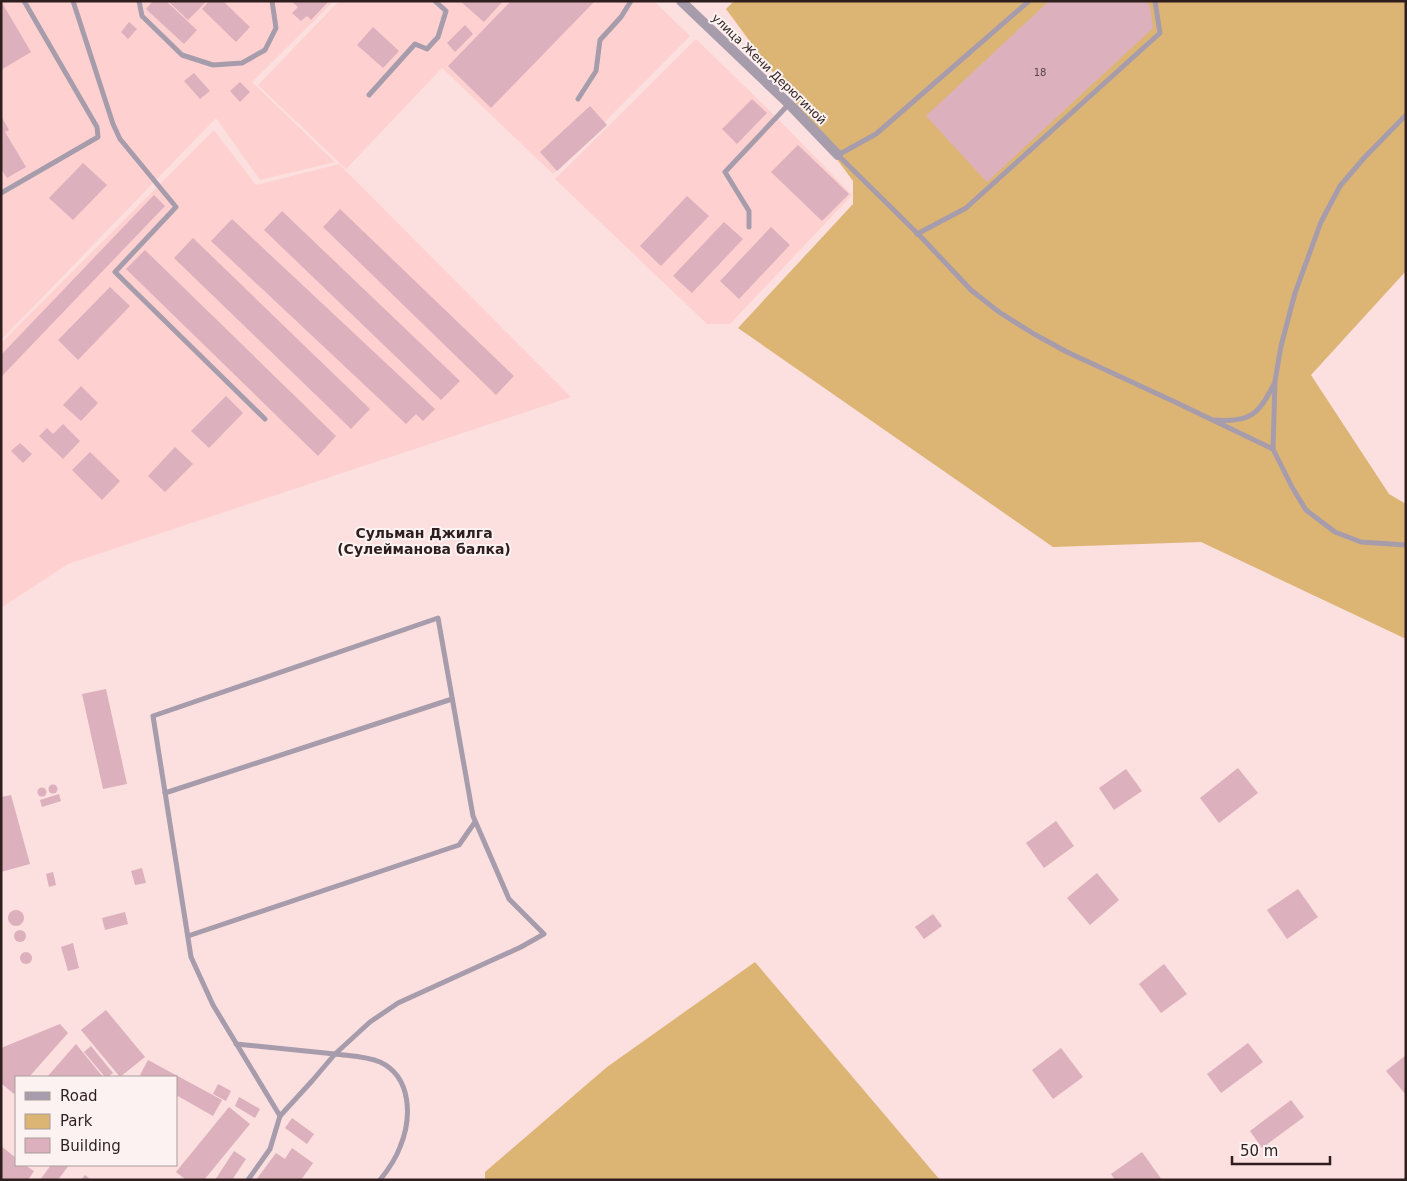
<svg xmlns="http://www.w3.org/2000/svg" width="1407" height="1181" viewBox="0 0 1407 1181" font-family="'DejaVu Sans',sans-serif">
	<style>
		.built { fill: #fed1d0 }
		.green { fill: #dcb575 }
		.building { fill: #dcb0bd }
		.lines { fill: none; stroke-linecap: round; stroke-linejoin: round }
		.lane { stroke: #a79cab; stroke-width: 5 }
		.street { stroke: #a79cab; stroke-width: 10 }
		.labels { text-anchor: middle; stroke-width: 4; stroke-linejoin: round; paint-order: stroke }
		.number-label { font-size: 10px; fill: #5a4246 }
		.street-label { font-size: 12px; fill: #2f1e1e; stroke: #fcf2f2 }
		.neighbourhood-label { font-size: 14px; font-weight: bold; fill: #2f1e1e; stroke: #fcf2f2 }
	</style>
	<rect width="100%" height="100%" fill="#fcdfdf"/>
	<g class="built">
		<polygon points="1,1 334,1 252,82 335,162 260,180 216,118 1,340"/>
		<polygon points="339,1 654,1 690,36 553,174 442,68 346,169 258,85"/>
		<polygon points="696,39 776,117 852,195 730,324 707,324 555,179"/>
		<polygon points="214,130 256,185 339,164 571,397 68,564 1,608 1,343"/>
	</g>
	<g class="green">
		<polygon points="734,1 1406,1 1406,271 1311,375 1389,494 1406,504 1406,639 1201,542 1053,547 738,328 853,204 853,181 726,9"/>
		<polygon points="755,962 940,1180 485,1180 485,1172 607,1067"/>
	</g>
	<g class="building">
		<polygon points="1,1 31,52 1,70"/>
		<polygon points="153,1 166,1 197,30 184,44 146,9"/>
		<polygon points="168,1 207,1 188,20"/>
		<polygon points="209,1 223,1 250,27 236,42 202,9"/>
		<polygon points="291,1 329,1 311,20 307,16 301,21 292,13 298,7"/>
		<polygon points="460,1 503,1 484,22"/>
		<polygon points="511,1 595,1 491,108 448,66"/>
		<polygon points="1049,1 1146,1 1150,6 1153,28 987,182 926,116"/>
		<polygon points="129,22 137,29 128,39 121,32"/>
		<polygon points="465,25 473,34 455,52 447,43"/>
		<polygon points="373,27 399,51 383,68 357,45"/>
		<polygon points="194,73 210,91 200,99 184,81"/>
		<polygon points="240,82 250,92 240,102 230,91"/>
		<polygon points="752,99 767,113 737,144 722,129"/>
		<polygon points="590,106 607,125 557,171 540,152"/>
		<polygon points="1,116 9,130 5,132 26,167 7,178 1,169"/>
		<polygon points="798,145 849,194 822,221 771,172"/>
		<polygon points="83,163 107,185 73,220 49,198"/>
		<polygon points="154,195 165,206 1,377 1,355"/>
		<polygon points="687,196 709,216 661,266 640,246"/>
		<polygon points="340,209 514,376 496,395 323,227"/>
		<polygon points="282,211 460,381 441,400 264,230"/>
		<polygon points="232,219 435,409 423,421 416,414 406,424 211,241"/>
		<polygon points="724,222 743,239 692,293 673,276"/>
		<polygon points="771,227 790,245 739,299 720,281"/>
		<polygon points="193,238 370,409 351,429 174,258"/>
		<polygon points="145,250 336,436 318,456 126,269"/>
		<polygon points="110,287 130,306 78,360 58,340"/>
		<polygon points="81,386 98,403 81,421 63,405"/>
		<polygon points="226,396 243,413 209,448 191,431"/>
		<polygon points="63,424 80,441 63,459 39,436 47,428 53,434"/>
		<polygon points="20,443 32,454 23,463 11,451"/>
		<polygon points="175,447 193,464 165,492 148,476"/>
		<polygon points="90,452 120,481 102,500 72,470"/>
		<polygon points="106,689 127,784 103,789 82,694"/>
		<polygon points="1238,768 1258,793 1219,823 1200,798"/>
		<polygon points="1126,769 1142,791 1114,810 1099,788"/>
		<circle cx="53" cy="789" r="4.5"/>
		<circle cx="42" cy="792" r="4.5"/>
		<polygon points="59,794 61,801 42,807 40,800"/>
		<polygon points="11,795 30,864 1,872 1,797"/>
		<polygon points="1056,821 1074,846 1044,868 1026,843"/>
		<polygon points="142,868 146,883 135,885 131,871"/>
		<polygon points="53,872 56,885 49,887 46,874"/>
		<polygon points="1097,873 1119,900 1090,925 1067,898"/>
		<polygon points="1298,889 1318,917 1287,939 1267,910"/>
		<circle cx="16" cy="918" r="8"/>
		<polygon points="125,912 128,924 105,930 102,918"/>
		<polygon points="933,914 942,926 924,939 915,927"/>
		<circle cx="20" cy="936" r="6"/>
		<polygon points="73,943 79,968 68,971 61,947"/>
		<circle cx="26" cy="958" r="6"/>
		<polygon points="1164,964 1187,994 1161,1013 1139,984"/>
		<polygon points="106,1010 145,1057 120,1077 81,1030"/>
		<polygon points="60,1024 68,1033 29,1077 16,1077 16,1091 14,1094 1,1083 1,1048"/>
		<polygon points="1248,1043 1263,1062 1221,1093 1207,1074"/>
		<polygon points="76,1044 103,1077 47,1077"/>
		<polygon points="91,1046 113,1073 108,1077 105,1077 84,1052"/>
		<polygon points="1061,1048 1083,1077 1053,1099 1032,1070"/>
		<polygon points="1406,1055 1406,1095 1386,1071"/>
		<polygon points="148,1060 222,1100 213,1116 176,1095 176,1077 144,1077 140,1075"/>
		<polygon points="218,1084 231,1091 226,1101 213,1094"/>
		<polygon points="239,1097 260,1109 255,1118 235,1106"/>
		<polygon points="1291,1100 1304,1117 1262,1148 1250,1131"/>
		<polygon points="229,1107 250,1124 204,1180 186,1180 176,1172"/>
		<polygon points="292,1118 314,1134 307,1144 285,1128"/>
		<polygon points="1,1146 16,1158 16,1165 25,1165 34,1171 28,1180 1,1180"/>
		<polygon points="292,1148 313,1163 301,1180 256,1180 276,1153 285,1159"/>
		<polygon points="234,1151 246,1159 232,1180 215,1180"/>
		<polygon points="1142,1152 1162,1180 1115,1180 1111,1174"/>
		<polygon points="51,1165 69,1165 58,1180 40,1180"/>
		<polygon points="85,1175 91,1180 81,1180"/>
	</g>
	<g class="lines">
		<g class="lane">
			<polyline points="73,1 113,124 120,139 176,207 115,272 265,419"/>
			<polyline points="139,1 142,16 182,55 213,65 242,63 265,50 276,28 272,1"/>
			<polyline points="1029,1 876,134 838,155 922,238 971,290 999,312 1034,334 1067,352 1175,402 1273,449 1292,487 1306,510 1335,532 1361,542 1406,545"/>
			<polyline points="369,95 415,44 427,49 438,37 446,11 435,1"/>
			<polyline points="578,99 596,71 600,40 621,17 631,1"/>
			<polyline points="1,193 98,137 97,127 24,1"/>
			<polyline points="749,227 749,211 725,172 789,104"/>
			<polyline points="917,234 966,208 1160,33 1155,1"/>
			<path d="M1215 420C1250 423 1259 414 1274 384"/>
			<polyline points="1273,449 1275,381 1281,346 1295,293 1321,222 1340,186 1364,158 1406,115"/>
			<polyline points="165,793 452,699"/>
			<polyline points="188,936 459,845 475,822"/>
			<polyline points="236,1044 335,1054"/>
			<path d="M280 1116 213 1005 191 957 153 716 438 618 473 816 509 899 544 934 521 947 398 1003 370 1022 335 1054C350 1056 366 1056 380 1062 412 1077 412 1118 400 1147 396 1158 388 1170 380 1180"/>
			<polyline points="248,1180 270,1149 280,1116 312,1081 335,1054"/>
		</g>
		<polyline class="street" points="681,1 789,104 838,155"/>
	</g>
	<g class="labels">
		<g class="number-label">
			<text x="1040" y="76">18</text>
		</g>
		<g class="street-label">
			<text transform="translate(769 69) rotate(44)" y="4">улица Жени Дерюгиной</text>
		</g>
		<g class="neighbourhood-label">
			<text x="424" y="538">Сульман Джилга<tspan x="424" dy="16">(Сулейманова балка)</tspan></text>
		</g>
	</g>
	<rect width="1407" height="1181" fill="none" stroke="#2f1e1e" stroke-width="5"/>
	<rect x="15" y="1076" width="162" height="90" fill="#fcf2f2" stroke="#aa9d9d"/>
	<rect x="25" y="1092" width="25" height="8" fill="#a79cab" stroke="#aa9d9d"/>
	<text x="60" y="1101" font-size="15" fill="#2f1e1e">Road</text>
	<rect x="25" y="1114" width="25" height="15" fill="#dcb575" stroke="#aa9d9d"/>
	<text x="60" y="1126" font-size="15" fill="#2f1e1e">Park</text>
	<rect x="25" y="1138" width="25" height="15" fill="#dcb0bd" stroke="#aa9d9d"/>
	<text x="60" y="1151" font-size="15" fill="#2f1e1e">Building</text>
	<path d="M1232 1156v8h98v-8" fill="none" stroke="#2f1e1e" stroke-width="2.5"/>
	<text x="1240" y="1156" font-size="15" fill="#2f1e1e" stroke="#fcf2f2" stroke-width="4" paint-order="stroke">50 m</text>
</svg>
